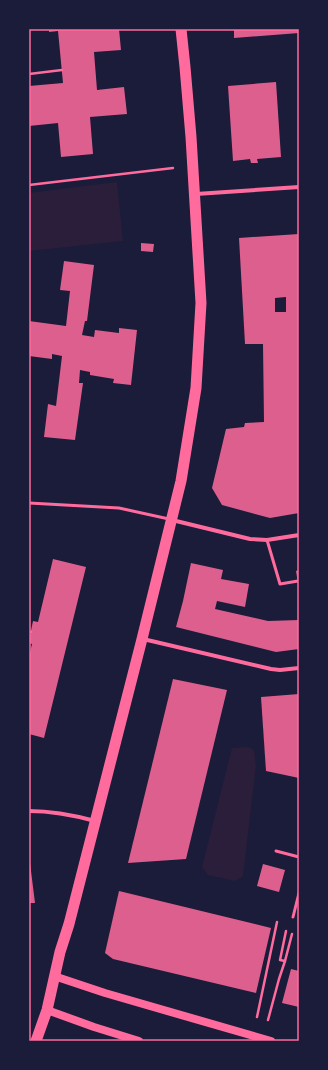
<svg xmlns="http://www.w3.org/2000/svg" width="328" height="1070" viewBox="0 0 328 1070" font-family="'Sofia Sans Condensed',sans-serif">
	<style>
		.green { fill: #2a1e3b }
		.building { fill: #dd5f8e; fill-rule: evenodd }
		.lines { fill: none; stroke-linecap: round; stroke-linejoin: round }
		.path { stroke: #ff6b9d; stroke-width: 2.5 }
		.service { stroke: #ff6b9d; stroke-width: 3 }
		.minor { stroke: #ff6b9d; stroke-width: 4 }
		.secondary { stroke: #ff6b9d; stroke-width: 8 }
		.trunk { stroke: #ff6b9d; stroke-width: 11 }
		.neatline { fill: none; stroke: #ff6b9d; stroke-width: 1.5 }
	</style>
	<rect width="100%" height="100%" fill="#1b1b3a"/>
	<g class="green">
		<polygon points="117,182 123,241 29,251 29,193"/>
		<polygon points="248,747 254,750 256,766 243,876 235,881 208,875 202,867 232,748"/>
	</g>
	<g class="building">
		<polygon points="49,29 119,29 121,50 94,52 97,90 124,87 127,114 90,117 93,154 61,157 58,123 29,126 29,86 63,83 58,31 49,32"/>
		<polygon points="234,29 299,29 299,33 234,38"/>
		<polygon points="276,82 281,157 257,159 258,163 251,163 250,159 233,161 228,86"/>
		<path d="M299 234V513L270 518 222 505 212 488 226 429 244 427 245 423 264 422 263 344H245L239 238ZM286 297V312H275V298Z"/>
		<polygon points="141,243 154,244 153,252 141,251"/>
		<polygon points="64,261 94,265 87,321 85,321 82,335 94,337 95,330 119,333 119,328 137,330 131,385 113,383 114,379 90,375 90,372 80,370 79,383 83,383 75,440 44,437 48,404 56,406 62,356 52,354 52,359 29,356 29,321 66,326 70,291 60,290"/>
		<polygon points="53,559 86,567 44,738 29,734 29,656 32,644 29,643 29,640 33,621 38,622"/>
		<polygon points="191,563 223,570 221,579 249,584 245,607 217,601 215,609 268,621 299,620 299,649 276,652 176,627 183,601"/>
		<polygon points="299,570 299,583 298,583 296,571"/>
		<polygon points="173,679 227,690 186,859 128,863"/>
		<polygon points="299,694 299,778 266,771 261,697"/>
		<polygon points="29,863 30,863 35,903 29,903"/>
		<polygon points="263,864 285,870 279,892 257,886"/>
		<polygon points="119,891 271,928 256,993 113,959 105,953"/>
		<polygon points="291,969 299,971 299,1007 282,1003"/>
	</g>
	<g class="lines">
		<g class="path">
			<polyline points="29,74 62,70"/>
			<polyline points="29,185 173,168"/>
			<polyline points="29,631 31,632"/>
			<polyline points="285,961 280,960 286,931"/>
			<polyline points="257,1017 277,922"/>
			<polyline points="268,1020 279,979 285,961 292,934"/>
		</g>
		<g class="service">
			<polyline points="29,503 119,508 169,519"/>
			<polyline points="267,540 280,584 298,581"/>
			<polyline points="276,851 299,857"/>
			<polyline points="293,917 299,893"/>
		</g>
		<g class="minor">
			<polyline points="196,194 299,187"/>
			<polyline points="172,520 250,539 267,540 299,535"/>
			<polyline points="143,639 271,669 280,670 299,668"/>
			<path d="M29 811C52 811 73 815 95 821"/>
		</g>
		<g class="secondary">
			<polyline points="54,976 105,993 271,1041"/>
			<polyline points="47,1010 94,1027 139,1041"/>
		</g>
		<polyline class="trunk" points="36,1041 47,1010 60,952 69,924 142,639 181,481 196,388 201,303 191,137 185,67 181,29"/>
	</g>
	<rect width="328" height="1070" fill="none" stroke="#1b1b3a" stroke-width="60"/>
	<rect x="30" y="30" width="268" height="1010" class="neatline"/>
</svg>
